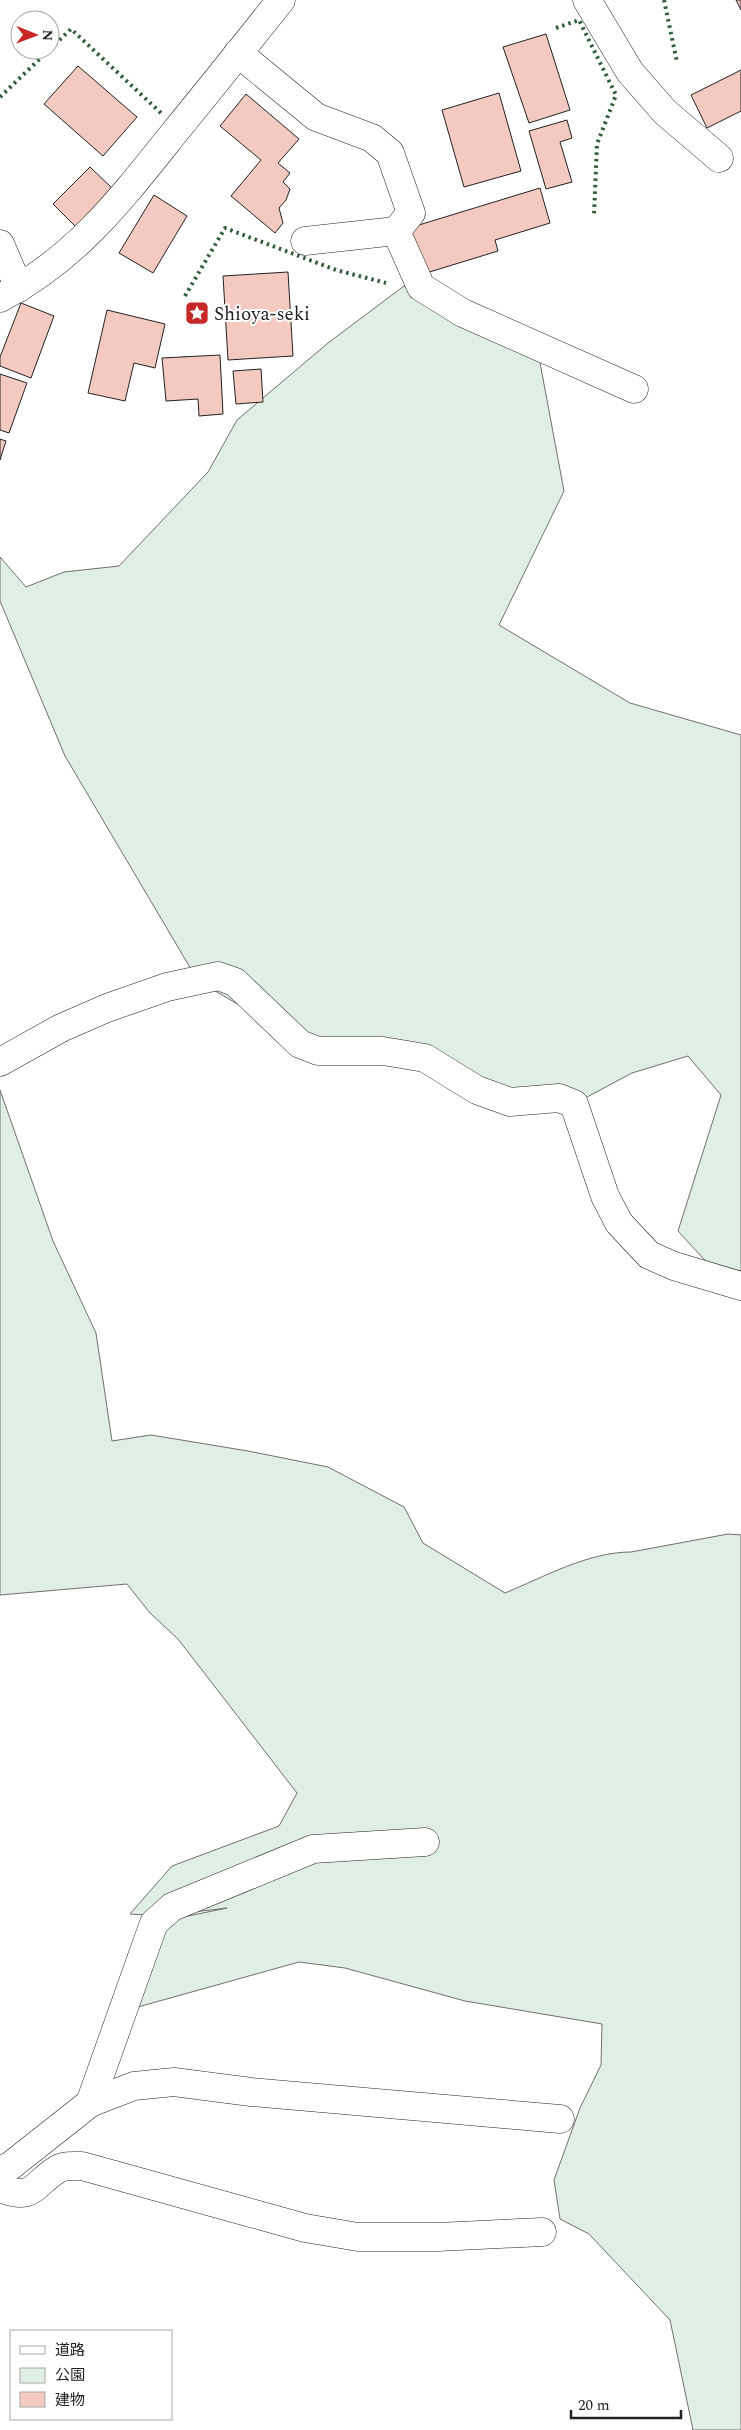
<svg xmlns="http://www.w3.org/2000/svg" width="741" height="2430" viewBox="0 0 741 2430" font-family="Spectral,'Noto Sans JP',serif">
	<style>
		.green { fill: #e0efe3; stroke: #6f6f6f }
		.building { fill: #f3c9c0; stroke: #222 }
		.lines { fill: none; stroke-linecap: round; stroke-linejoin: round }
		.minor-casing { stroke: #222; stroke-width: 29 }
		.minor { stroke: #fff; stroke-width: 28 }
		.hedge { stroke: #2f5e38; stroke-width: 4; stroke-dasharray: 2.5 4; stroke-linecap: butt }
		.labels { text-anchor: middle; stroke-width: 4; stroke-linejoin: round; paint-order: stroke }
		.poi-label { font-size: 19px; fill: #222; stroke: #fff; text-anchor: start }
	</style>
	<rect width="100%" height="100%" fill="#fff"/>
	<g class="green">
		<polygon points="404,286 432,303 538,352 564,491 499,625 630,703 741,735 741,1282 713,1269 678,1231 721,1095 688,1056 632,1073 574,1104 425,1068 318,1051 198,981 65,756 0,601 0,557 26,587 64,572 119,566 208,472 237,420 328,343"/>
		<path d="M0 1090 53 1241 96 1333 112 1441 151 1435 248 1451 328 1467 404 1507 423 1543 505 1593C544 1577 588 1552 631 1552L728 1534 741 1535V2430H693L670 2320 589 2234 560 2219 554 2180 580 2108 601 2065 602 2024 465 2001 345 1968 299 1962 138 2007 154 1923 227 1908 161 1916 130 1914 172 1866 279 1826 297 1793 178 1639 150 1613 127 1584 0 1595Z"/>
	</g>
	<g class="building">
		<polygon points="736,0 741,0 741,10"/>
		<polygon points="546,34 570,110 529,123 503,47"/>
		<polygon points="78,66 137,117 103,156 44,104"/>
		<polygon points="741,70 741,111 707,128 691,95"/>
		<polygon points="499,93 521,171 464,187 442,110"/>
		<polygon points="246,94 299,139 278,163 290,173 283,182 290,189 286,200 279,208 283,223 275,233 231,196 261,160 220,126"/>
		<polygon points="567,120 572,138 560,142 572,182 546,189 529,131"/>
		<polygon points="90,167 115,191 78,229 53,204"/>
		<polygon points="540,188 550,223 495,240 498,251 423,274 409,228"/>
		<polygon points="154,195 187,216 153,273 119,253"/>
		<polygon points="288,272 293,356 228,360 223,276"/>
		<polygon points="21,303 54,316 31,378 0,366 0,357"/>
		<polygon points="107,310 165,324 155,368 134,363 125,401 88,393"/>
		<polygon points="220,355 223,414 199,416 198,399 166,401 162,358"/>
		<polygon points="261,369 263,402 236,404 233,371"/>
		<polygon points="0,374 27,383 9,433 0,430"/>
		<polygon points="0,439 6,441 0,460"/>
	</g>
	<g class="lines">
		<g class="minor-casing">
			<g id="minor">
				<polyline points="587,0 630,72 665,112 719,158"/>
				<polyline points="238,53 316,117 372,138 390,153 411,213 396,231"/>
				<polyline points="305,241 396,231 421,287 463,313 634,389"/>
				<polyline points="0,244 19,288"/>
				<path d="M0 298C76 259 122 198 174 133 210 89 246 44 281 0"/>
				<polyline points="0,1062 61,1028 107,1008 167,987 218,976 235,982 300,1044 318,1051 383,1051 425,1058 477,1090 510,1102 559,1098 574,1104 605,1196 619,1223 649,1255 674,1266 741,1286"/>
				<polyline points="90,2103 154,1923 172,1907 313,1849 425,1842"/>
				<polyline points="0,2169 9,2167 90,2103 134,2086 174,2082 251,2092 560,2119"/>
				<path d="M0 2188C34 2202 33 2184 58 2169 64 2165 75 2166 82 2166L305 2228 358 2237H438L542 2232"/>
			</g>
		</g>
		<use href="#minor" class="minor"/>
		<g class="hedge">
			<polyline points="664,0 677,62"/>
			<polyline points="556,28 579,20 616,95 597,144 594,215"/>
			<polyline points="50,49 71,29 161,113"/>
			<polyline points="0,97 49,50"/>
			<polyline points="185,296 225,228 336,270 386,283"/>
		</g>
	</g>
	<defs>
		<g id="sight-square" transform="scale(1.25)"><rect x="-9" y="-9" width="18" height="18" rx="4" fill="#c62828" stroke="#fff"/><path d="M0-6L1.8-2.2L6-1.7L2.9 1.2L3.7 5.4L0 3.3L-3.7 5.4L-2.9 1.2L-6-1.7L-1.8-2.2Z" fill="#fff"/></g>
	</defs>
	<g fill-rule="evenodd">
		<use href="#sight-square" x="197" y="313"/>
	</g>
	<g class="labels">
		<g class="poi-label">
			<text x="214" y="320">Shioya-seki</text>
		</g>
	</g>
	<rect x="10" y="2330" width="162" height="90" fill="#ffffff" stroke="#a7a7a7"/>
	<rect x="20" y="2346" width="25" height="8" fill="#ffffff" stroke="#a7a7a7"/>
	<text x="55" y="2355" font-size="15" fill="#222222">道路</text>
	<rect x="20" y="2368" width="25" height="15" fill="#e0efe3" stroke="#a7a7a7"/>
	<text x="55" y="2380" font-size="15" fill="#222222">公園</text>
	<rect x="20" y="2392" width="25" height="15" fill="#f3c9c0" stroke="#a7a7a7"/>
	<text x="55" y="2405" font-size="15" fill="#222222">建物</text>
	<g transform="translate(35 35) rotate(91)"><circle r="24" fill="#ffffff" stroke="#a7a7a7"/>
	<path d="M0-4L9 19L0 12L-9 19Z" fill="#c62828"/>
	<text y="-8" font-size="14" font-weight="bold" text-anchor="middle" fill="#222222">N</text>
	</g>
	<path d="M571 2410v8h110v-8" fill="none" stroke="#222222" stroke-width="2.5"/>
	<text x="578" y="2410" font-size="15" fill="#222222" stroke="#ffffff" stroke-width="4" paint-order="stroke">20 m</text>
</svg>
